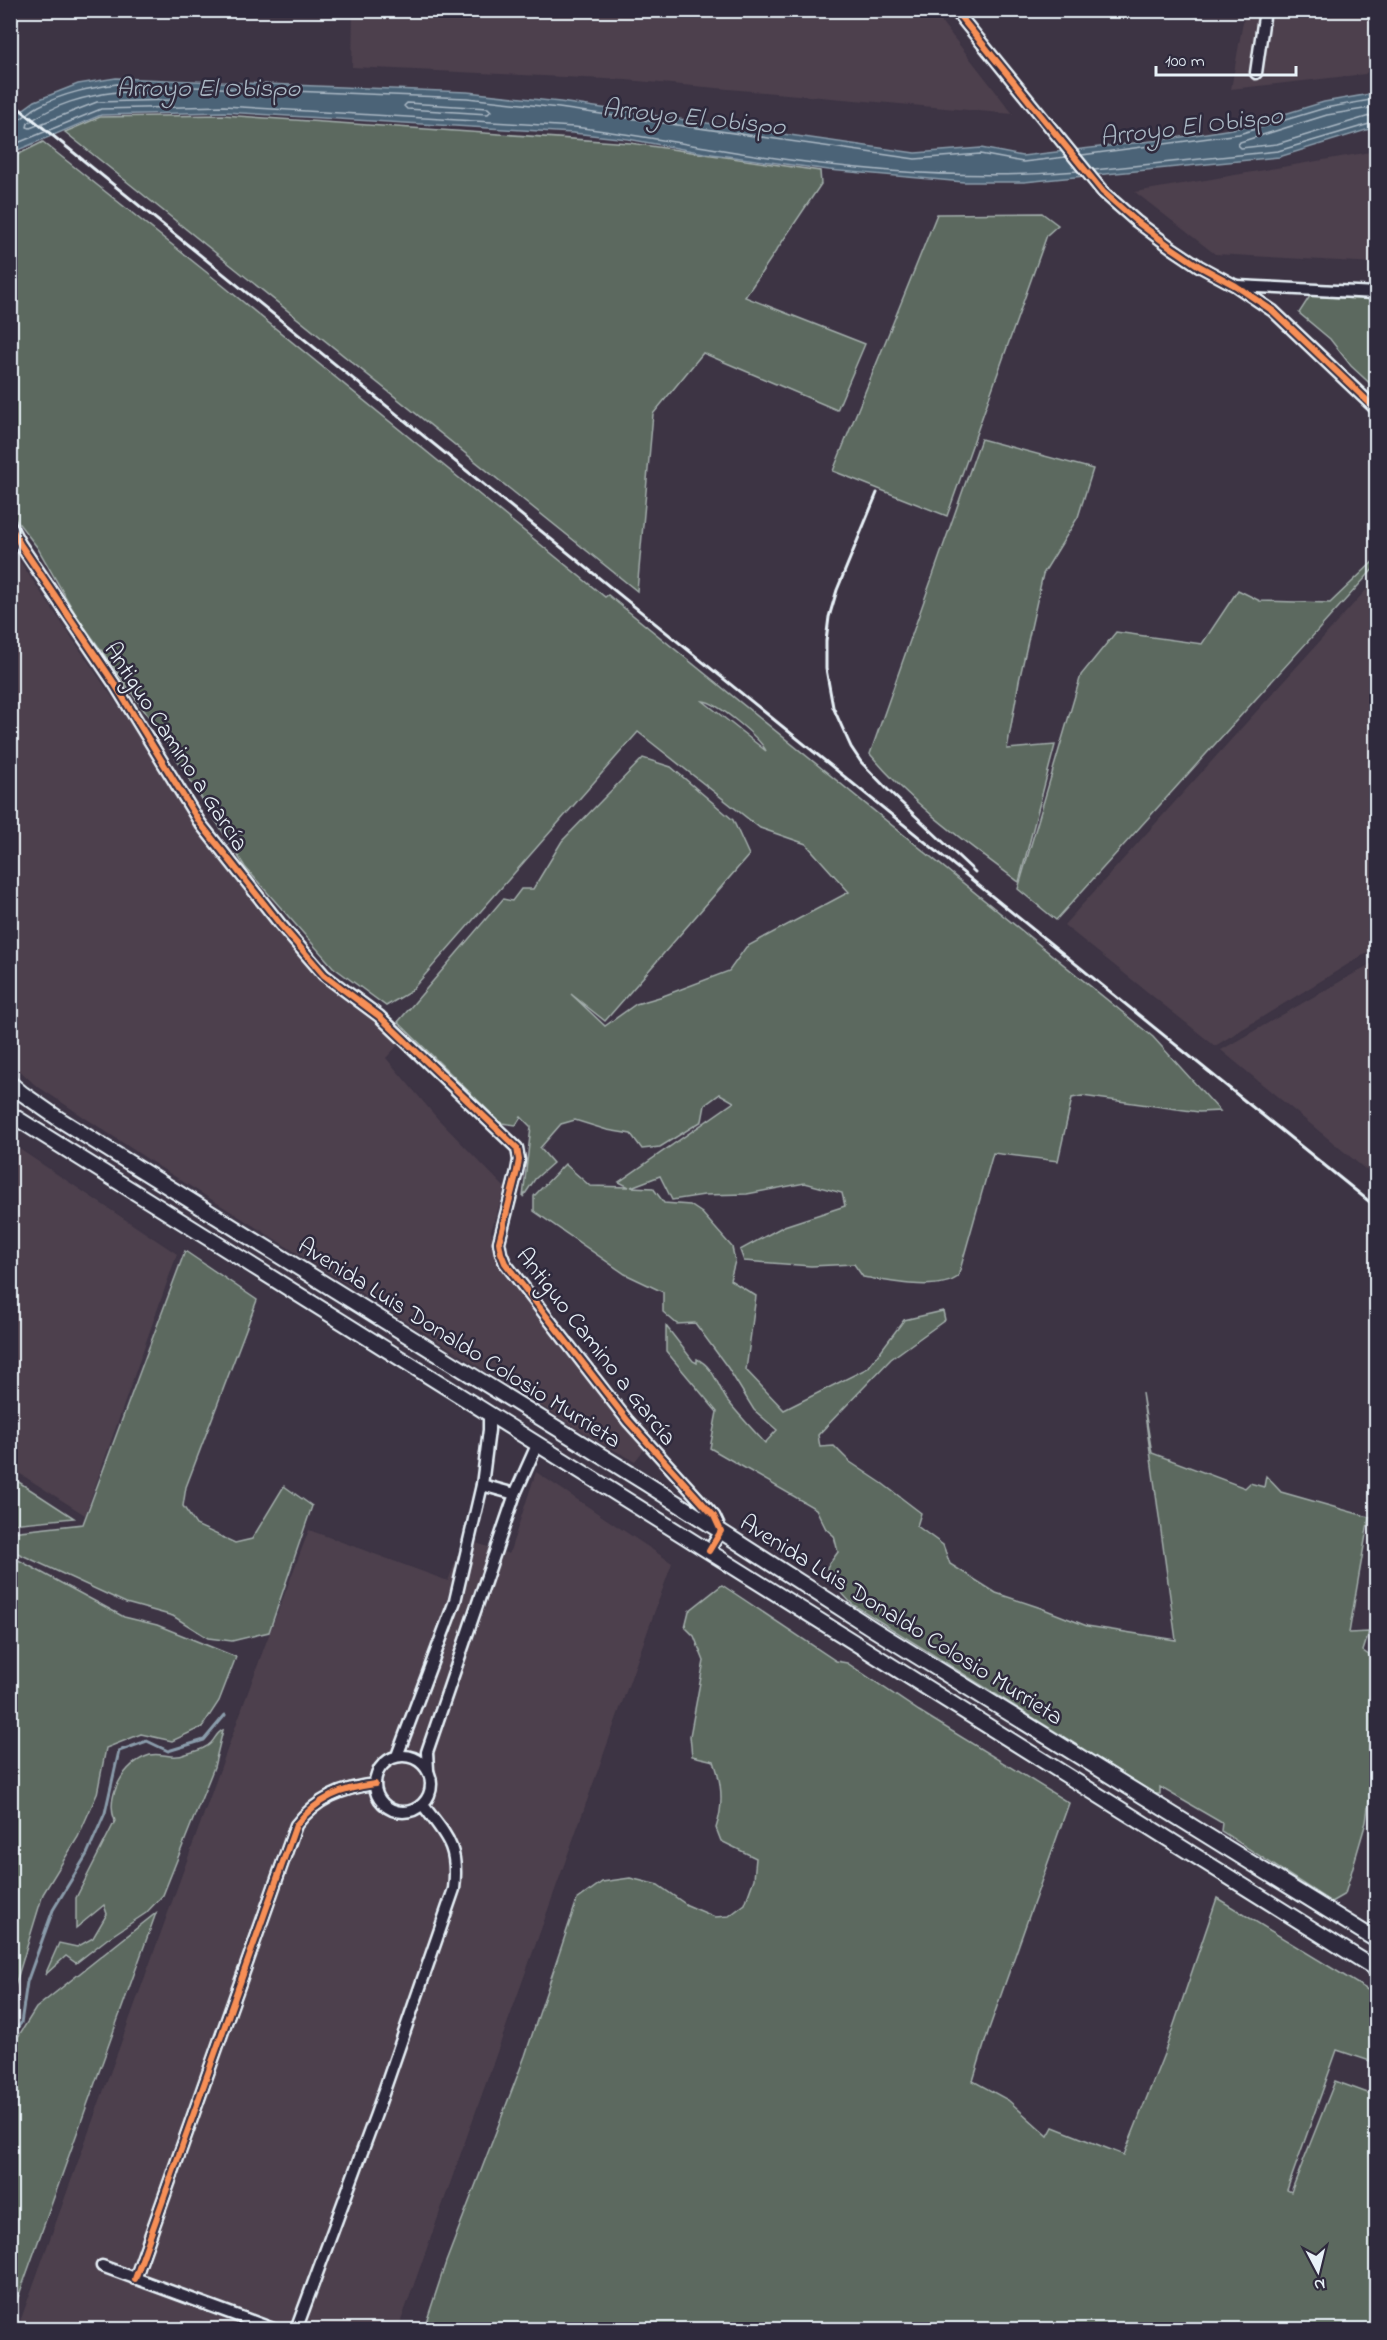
<svg xmlns="http://www.w3.org/2000/svg" width="1387" height="2340" viewBox="0 0 1387 2340" font-family="'Indie Flower',sans-serif">
	<style>
		.built { fill: #4d404d }
		.green { fill: #5c695e; stroke: #a2adab; stroke-width: 1.5; fill-rule: evenodd }
		.water { fill: #4c6377; stroke: #8a9cab; stroke-width: 1.5 }
		.lines { fill: none; stroke-linecap: round; stroke-linejoin: round }
		.shore { stroke: #aab8c4; stroke-width: 1.5 }
		.stream { stroke: #8a9cab; stroke-width: 3 }
		.minor-casing { stroke: #e8f1f8; stroke-width: 15 }
		.major-casing { stroke: #e8f1f8; stroke-width: 18 }
		.minor { stroke: #2f2a3d; stroke-width: 10 }
		.major { stroke: #2f2a3d; stroke-width: 14 }
		.rail { stroke: #e8f1f8; stroke-width: 3 }
		.cycleway-casing { stroke: #2f2a3d; stroke-width: 10 }
		.cycleway { stroke: #f78f57; stroke-width: 6 }
		.labels { text-anchor: middle; stroke-width: 5; stroke-linejoin: round; paint-order: stroke }
		.street-label { font-size: 24px; fill: #e8f1f8; stroke: #2f2a3d }
		.water-label { font-size: 26px; font-style: italic; fill: #aab8c4; stroke: #2f2a3d }
	</style>
	<rect width="100%" height="100%" fill="#3d3444"/>
	<filter id="ink" filterUnits="userSpaceOnUse"><feTurbulence type="fractalNoise" baseFrequency=".0167" numOctaves="2"/><feDisplacementMap in="SourceGraphic" scale="12" xChannelSelector="R" yChannelSelector="G"/><feConvolveMatrix kernelMatrix="1 2 1 2 8 2 1 2 1" color-interpolation-filters="sRGB"/></filter>
	<g filter="url(#ink)">
		<g class="built">
			<polygon points="353,11 933,11 1013,114 626,80 352,67"/>
			<polygon points="1245,11 1376,11 1376,64 1365,74 1231,89"/>
			<polygon points="1376,151 1376,263 1215,254 1135,192"/>
			<polygon points="10,547 234,876 319,979 350,997 399,1044 386,1058 437,1118 505,1188 491,1231 498,1264 646,1447 635,1461 602,1444 158,1166 34,1084 11,1062"/>
			<polygon points="1376,579 1376,947 1215,1046 1064,925"/>
			<polygon points="1376,961 1376,1178 1221,1050"/>
			<polygon points="10,1143 177,1254 85,1515 11,1468"/>
			<polygon points="536,1472 672,1563 398,2329 17,2330 264,1648 309,1530 448,1581 464,1539 509,1554"/>
		</g>
		<g class="green">
			<polygon points="223,115 630,143 820,171 821,184 745,297 865,344 837,410 703,353 653,414 637,591 65,132 100,117"/>
			<path d="M43 142 210 275 605 597 608 595 1153 1037 1220 1111 1199 1112 1082 1096 1072 1098 1058 1161 993 1153 958 1277C937 1292 888 1281 863 1277L854 1264 811 1266 744 1261 740 1250 784 1226 845 1206 842 1193 805 1183 747 1194 704 1195 672 1200 660 1176 631 1187 653 1188 664 1203 690 1205 702 1213 732 1247 735 1261 730 1280 756 1296 746 1370 784 1410 868 1368 904 1320 943 1311 945 1320 891 1359 818 1435 820 1447 834 1446 850 1462 883 1484 921 1513 917 1526 943 1545 950 1564 996 1593 1041 1608 1087 1626 1176 1640 1142 1393 1152 1453 1245 1488 1250 1483 1264 1487 1266 1476 1281 1492 1369 1517 1349 1633 1369 1632 1363 1651 1376 1660V1788L1373 1801 1369 1800 1366 1822 1345 1894 1331 1902 1221 1831 1222 1823 1160 1787V1794H1155L852 1604 827 1577V1567L838 1552 834 1536 826 1529 816 1509 710 1448 717 1412 666 1351V1326L693 1361 697 1363V1359C714 1367 717 1385 727 1400 739 1415 752 1429 765 1443L777 1430 754 1410 728 1368 695 1323 677 1324 663 1312V1292L625 1274 534 1211V1196L565 1164 590 1186 629 1187 619 1182 734 1102 720 1094 705 1105 702 1121 660 1147 642 1149 631 1134 607 1130 575 1120 561 1124 540 1148 553 1163 535 1179 523 1197 531 1127 521 1117 516 1125 501 1123 398 1022 503 899 512 901 521 889H533L562 841 643 758 671 767 733 820 749 855 605 1021 571 994 605 1026 636 1004 663 996 729 971 746 947 849 892 806 844 760 828 638 732 410 992 386 1006 333 967 245 867 161 734 76 615 37 547 16 520 11 503V158ZM703 701C717 702 760 738 766 751Z"/>
			<polygon points="1042,213 1058,225 1047,235 947,516 833,471 937,214"/>
			<polygon points="1310,296 1376,300 1376,389 1351,366 1330,339 1299,313"/>
			<path d="M981 439 1093 469 1078 517 1043 574 1019 681 1007 749 1055 745 1019 882C965 842 913 805 870 754Z"/>
			<polygon points="1376,559 1376,566 1056,920 1018,889 1081,675 1116,632 1202,644 1238,590 1260,601 1330,603"/>
			<polygon points="185,1251 257,1300 186,1487 183,1506 196,1525 235,1543 252,1539 284,1486 312,1506 269,1632 232,1641 208,1638 173,1616 126,1603 11,1550 11,1532 83,1524"/>
			<polygon points="11,1477 74,1518 11,1524"/>
			<polygon points="11,1556 124,1617 157,1625 236,1657 219,1701 202,1727 172,1741 141,1734 106,1748 97,1794 78,1837 43,1894 11,1999"/>
			<path d="M722 1585 836 1661 847 1663 919 1711 1069 1803 989 2029 973 2081 1008 2100 1048 2136 1053 2127 1124 2155 1164 2054 1217 1898 1376 1995V2063L1337 2050 1287 2190 1291 2192 1335 2081 1376 2096V2329H424L446 2262 525 2056 577 1900 602 1882 630 1878 658 1885 687 1905 715 1917 729 1916 745 1904 754 1879 756 1858 721 1841 716 1828C724 1805 722 1783 714 1761L692 1756 690 1736 704 1661 694 1636 685 1627 689 1611Z"/>
			<path d="M223 1730 214 1767 163 1895 146 1913 107 1939 76 1963 66 1956 45 1975 59 1943 77 1947 93 1938 107 1914 104 1905 76 1928V1898L115 1821C105 1796 124 1763 150 1755 162 1752 172 1760 186 1754 193 1752 206 1749 211 1743 216 1738 216 1733 223 1730Z"/>
			<polygon points="156,1913 11,2317 11,2048 36,2008"/>
		</g>
		<polygon class="water" points="116,78 467,92 560,102 915,153 981,148 1022,156 1169,139 1238,128 1324,102 1376,93 1376,127 1279,157 1024,182 964,182 829,170 704,153 628,139 573,133 224,112 101,115 11,153 10,119 35,101 78,84"/>
		<g class="lines">
			<g class="shore">
				<path d="M117 92 172 94 174 97 172 100 97 102 30 128 27 127 28 123C55 104 84 96 117 92Z"/>
				<polygon points="407,103 488,108 491,111 488,114 407,109 404,106"/>
				<polyline points="1376,107 1327,115 1240,142 1238,145 1241,148 1277,144 1376,114"/>
				<path d="M10 123C21 122 29 111 39 106 64 93 89 88 117 84L467 98 559 108 915 159 980 154 1023 162 1066 157"/>
				<path d="M10 146 101 109 224 106 574 127C618 132 661 140 705 147 827 168 954 182 1078 171"/>
				<polyline points="1082,155 1239,134 1325,108 1376,99"/>
				<polyline points="1094,170 1278,151 1376,122"/>
			</g>
			<polyline class="stream" points="10,2037 21,2023 27,1982 53,1910 87,1854 105,1813 119,1751 147,1741 168,1751 204,1740 225,1715"/>
			<g class="minor-casing">
				<g id="minor">
					<polyline points="955,10 1103,192 1136,221 1172,248 1199,266 1236,286 1273,311 1376,409"/>
					<polyline points="1256,73 1265,10"/>
					<polyline points="1237,286 1376,293"/>
					<polyline points="10,525 20,544 114,683 200,823 280,924 324,975 379,1016 517,1148 519,1160 517,1171 499,1242 501,1253 505,1263 628,1421 714,1516 721,1531 709,1551"/>
					<polyline points="482,1485 515,1494"/>
					<circle cx="403" cy="1784" r="28"/>
					<polyline points="397,1756 455,1601 482,1485 489,1430 489,1415"/>
					<polyline points="428,1770 427,1752 515,1494 537,1445"/>
					<polyline points="102,2266 276,2330"/>
					<path d="M135 2279 296 1825C317 1798 342 1788 375 1784"/>
					<path d="M296 2330 376 2114 454 1889C459 1846 447 1837 423 1805"/>
				</g>
			</g>
			<g class="major-casing">
				<g id="major">
					<polyline points="10,1083 23,1094 59,1119 647,1484 873,1629 1376,1940"/>
					<polyline points="10,1114 1376,1969"/>
				</g>
			</g>
			<use href="#minor" class="minor"/>
			<use href="#major" class="major"/>
			<g class="rail">
				<polyline points="10,101 1376,1207"/>
				<polyline points="877,493 837,590 829,617 826,641 826,669 833,707 851,747 861,762 888,790 975,872"/>
			</g>
			<g class="cycleway-casing">
				<g id="cycleway">
					<polyline points="955,10 1103,192 1136,221 1172,248 1199,266 1236,286 1273,311 1376,409"/>
					<polyline points="10,525 20,544 114,683 200,823 280,924 324,975 379,1016 517,1148 519,1160 517,1171 499,1242 501,1253 505,1263 628,1421 714,1516 721,1531 709,1551"/>
					<path d="M135 2279 296 1825C317 1798 342 1788 375 1784"/>
				</g>
			</g>
			<use href="#cycleway" class="cycleway"/>
		</g>
	</g>
	<g class="labels">
		<g class="street-label">
			<text transform="translate(177 746) rotate(57)" y="8">Antiguo Camino a García</text>
			<text transform="translate(460 1342) rotate(32)" y="8">Avenida Luis Donaldo Colosio Murrieta</text>
			<text transform="translate(597 1346) rotate(52)" y="8">Antiguo Camino a García</text>
			<text transform="translate(902 1619) rotate(32)" y="8">Avenida Luis Donaldo Colosio Murrieta</text>
		</g>
		<g class="water-label">
			<text x="208" y="96">Arroyo El Obispo</text>
			<text transform="translate(694 116) rotate(6)" y="9">Arroyo El Obispo</text>
			<text transform="translate(1191 125) rotate(-7)" y="9">Arroyo El Obispo</text>
		</g>
	</g>
	<rect width="1387" height="2340" fill="none" stroke="#2f2a3d" stroke-width="36"/>
	<rect x="18" y="18" width="1351" height="2304" fill="none" stroke="#e8f1f8" stroke-width="2" filter="url(#ink)"/>
	<g transform="translate(1318 2271) rotate(173)" stroke="#2f2a3d" stroke-width="4.5" paint-order="stroke">
	<path d="M0-4.5L10 22L0 15L-10 22Z" fill="#e8f1f8"/>
	<text y="-9" font-size="16" font-weight="bold" text-anchor="middle" fill="#e8f1f8">N</text>
	</g>
	<path d="M1156 66v9h140v-9" fill="none" stroke="#e8f1f8" stroke-width="3"/>
	<text x="1165" y="66" font-size="18" fill="#e8f1f8" stroke="#2f2a3d" stroke-width="4.5" paint-order="stroke">100 m</text>
</svg>
